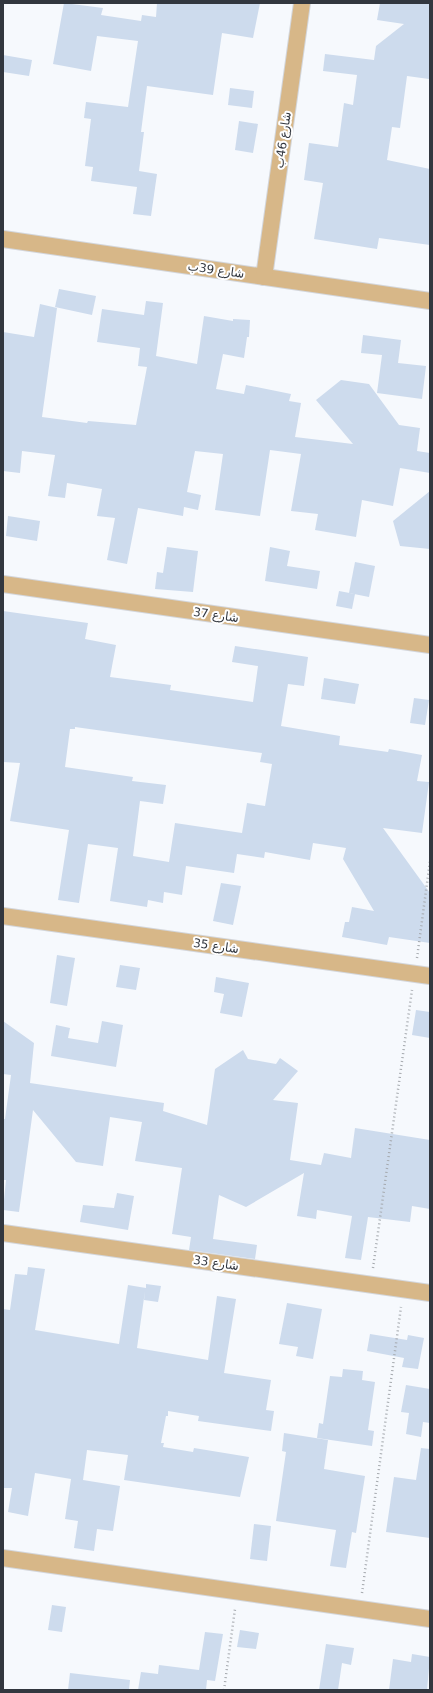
<svg xmlns="http://www.w3.org/2000/svg" width="433" height="1693" viewBox="0 0 433 1693" font-family="'DejaVu Sans','Noto Sans Arabic',sans-serif">
	<style>
		.building { fill: #cddbed; fill-rule: evenodd }
		.lines { fill: none; stroke-linecap: round; stroke-linejoin: round }
		.street-casing { stroke: #d3d6db; stroke-width: 18 }
		.path { stroke: #a5a9ae; stroke-width: 2.5; stroke-dasharray: 1 3; stroke-linecap: butt }
		.street { stroke: #d7b788; stroke-width: 16 }
		.labels { text-anchor: middle; stroke-width: 4; stroke-linejoin: round; paint-order: stroke }
		.street-label { font-size: 12px; fill: #32373f; stroke: #fff }
	</style>
	<rect width="100%" height="100%" fill="#f6f9fd"/>
	<g class="building">
		<polygon points="64,3 103,8 101,15 141,21 142,15 156,17 157,3 260,3 253,38 222,33 213,95 147,86 141,132 144,132 139,171 157,174 151,216 133,214 137,187 91,181 93,167 85,166 91,119 84,118 86,102 128,107 138,41 97,36 91,71 53,64"/>
		<polygon points="380,3 430,4 429,79 407,76 400,128 392,127 387,160 430,169 430,245 379,238 377,249 314,239 323,183 304,180 309,143 338,147 344,103 353,105 357,75 323,71 325,54 374,60 376,46 404,24 377,20"/>
		<polygon points="3,55 32,60 29,76 3,72"/>
		<polygon points="230,88 254,91 252,108 228,105"/>
		<polygon points="239,121 258,124 253,153 235,150"/>
		<polygon points="59,289 96,296 92,315 55,307"/>
		<polygon points="146,301 163,303 156,356 197,364 204,316 233,321 233,319 250,320 249,337 247,337 244,358 223,354 216,389 244,394 246,385 291,394 289,401 301,403 295,437 353,444 316,400 341,380 369,384 399,425 420,428 417,451 430,453 430,473 400,468 393,506 362,500 356,537 315,530 318,514 291,511 301,454 270,450 260,516 215,510 223,454 195,451 187,492 201,495 198,510 184,507 183,516 138,508 127,564 107,560 115,518 97,516 102,489 67,483 65,498 48,496 55,455 22,451 20,473 3,471 3,332 34,337 40,304 57,308 42,417 87,423 88,421 136,425 147,367 138,366 140,348 97,342 102,309 144,315"/>
		<polygon points="363,335 401,340 398,363 426,366 422,399 377,393 382,355 361,353"/>
		<polygon points="430,491 430,549 400,546 393,521"/>
		<polygon points="8,516 40,521 37,541 6,536"/>
		<polygon points="167,547 198,551 193,592 155,589 157,572 163,573"/>
		<polygon points="270,547 290,551 287,566 320,571 317,589 265,581"/>
		<polygon points="355,562 375,566 369,597 349,593"/>
		<polygon points="339,591 355,594 352,609 336,606"/>
		<path d="M3 611 88 623 85 639 116 645 110 677 171 685 170 690 253 702 258 666 232 662 235 646 308 657 304 686 288 684 281 726 340 736 339 745 388 752 389 749 422 755 417 781 429 782 422 833 383 828 430 893V943L389 937 387 945 342 937 345 922H349L352 907 374 911 343 859 346 848 313 843 310 860 265 852 264 858 237 854 234 873 186 866 182 895 164 892 163 903 148 900 147 907 110 901 118 848 88 844 79 903 58 900 69 830 10 821 20 763 3 762ZM75 727 262 753 260 762 272 764 265 806 247 803 242 833 175 823 169 862 133 856 140 801 163 804 166 785 132 781 133 777 65 767 70 729H75Z"/>
		<polygon points="324,678 359,684 355,704 321,699"/>
		<polygon points="414,698 429,700 425,725 410,723"/>
		<polygon points="221,883 241,886 233,925 213,921"/>
		<polygon points="57,955 75,958 67,1006 50,1003"/>
		<polygon points="120,965 140,968 136,990 116,987"/>
		<polygon points="216,977 249,983 242,1017 220,1013 224,994 214,992"/>
		<polygon points="416,1010 430,1012 430,1038 412,1035"/>
		<polygon points="3,1021 34,1043 30,1083 164,1103 163,1111 207,1125 215,1069 243,1050 248,1059 276,1064 280,1058 298,1071 273,1100 298,1103 290,1160 321,1165 324,1153 351,1158 355,1128 430,1140 430,1209 412,1206 410,1222 368,1217 361,1260 345,1258 352,1216 317,1210 316,1219 297,1216 304,1173 246,1207 219,1195 213,1239 257,1245 255,1259 189,1250 191,1237 172,1234 182,1168 135,1161 142,1122 110,1117 103,1166 76,1162 33,1110 19,1212 3,1210 6,1180 3,1180 3,1119 5,1119 11,1075 3,1074"/>
		<polygon points="102,1021 123,1025 116,1067 51,1056 56,1025 70,1028 68,1038 98,1043"/>
		<polygon points="117,1193 134,1196 128,1230 80,1222 83,1205 114,1208"/>
		<polygon points="28,1267 45,1269 35,1330 119,1344 128,1285 146,1288 146,1284 161,1286 158,1302 144,1300 145,1291 137,1348 208,1360 217,1296 236,1299 224,1373 271,1380 266,1410 274,1411 271,1431 198,1421 199,1416 168,1411 168,1416 166,1416 161,1443 164,1443 163,1447 193,1452 194,1448 249,1457 240,1497 124,1480 128,1455 87,1450 83,1480 120,1486 113,1531 97,1529 94,1551 74,1548 78,1521 65,1519 71,1479 35,1473 28,1516 8,1512 12,1488 3,1488 3,1309 10,1310 15,1274 27,1275"/>
		<polygon points="287,1303 322,1309 313,1359 296,1356 298,1347 279,1344"/>
		<polygon points="370,1334 407,1340 408,1335 424,1338 418,1369 402,1367 404,1358 367,1351"/>
		<polygon points="343,1369 363,1371 362,1380 375,1382 368,1430 374,1431 372,1446 317,1438 319,1423 323,1424 330,1376 342,1377"/>
		<polygon points="406,1385 430,1389 430,1423 423,1422 421,1437 406,1434 409,1413 401,1412"/>
		<polygon points="284,1433 328,1440 324,1469 365,1476 356,1533 352,1532 346,1568 330,1566 336,1530 276,1521 286,1452 282,1451"/>
		<polygon points="421,1448 430,1449 430,1538 386,1532 394,1477 416,1480"/>
		<polygon points="254,1524 271,1526 267,1561 250,1559"/>
		<polygon points="52,1605 66,1607 62,1632 48,1630"/>
		<polygon points="240,1630 259,1633 256,1649 237,1647"/>
		<polygon points="205,1632 223,1634 215,1681 207,1680 206,1690 138,1690 141,1672 158,1674 159,1665 199,1670"/>
		<polygon points="326,1644 354,1648 351,1665 342,1663 338,1690 319,1690"/>
		<polygon points="412,1654 430,1657 427,1690 389,1690 393,1659 411,1662"/>
		<polygon points="70,1673 130,1680 129,1690 68,1690"/>
	</g>
	<g class="lines">
		<g class="street-casing">
			<g id="street">
				<polyline points="3,239 430,301"/>
				<polyline points="264,277 302,3"/>
				<polyline points="3,584 430,645"/>
				<polyline points="3,916 430,976"/>
				<polyline points="3,1233 430,1293"/>
				<polyline points="3,1558 430,1619"/>
			</g>
		</g>
		<g class="path">
			<polyline points="417,958 430,861"/>
			<polyline points="373,1268 412,990"/>
			<polyline points="362,1593 401,1307"/>
			<polyline points="224,1690 235,1609"/>
		</g>
		<use href="#street" class="street"/>
	</g>
	<g class="labels">
		<g class="street-label">
			<text transform="translate(283 140) rotate(-82)" y="4">شارع 46ب</text>
			<text transform="translate(216 270) rotate(8)" y="4">شارع 39ب</text>
			<text transform="translate(216 615) rotate(8)" y="4">شارع 37</text>
			<text transform="translate(216 946) rotate(8)" y="4">شارع 35</text>
			<text transform="translate(216 1263) rotate(8)" y="4">شارع 33</text>
		</g>
	</g>
	<rect width="433" height="1693" fill="none" stroke="#32373f" stroke-width="8"/>
</svg>
